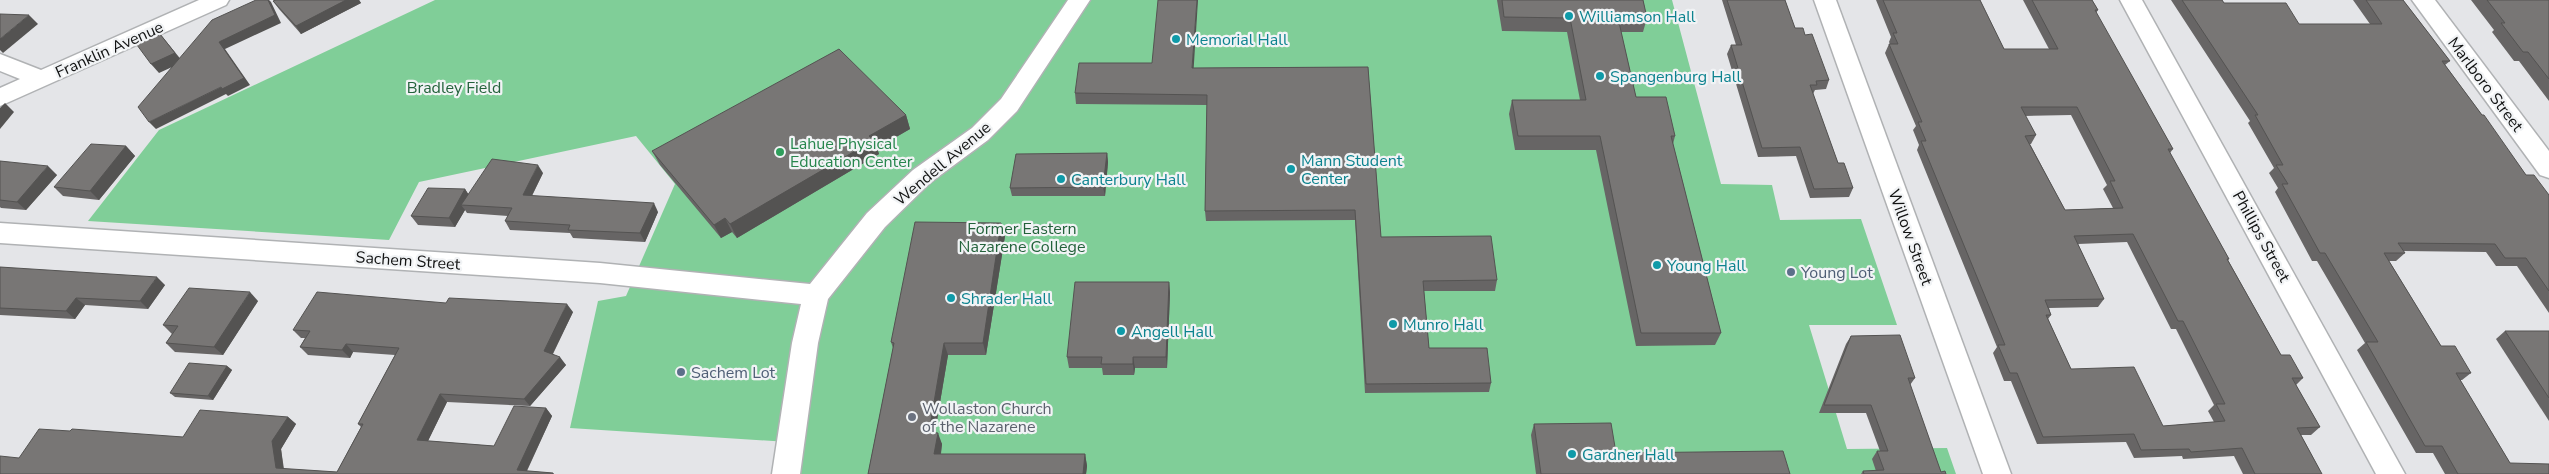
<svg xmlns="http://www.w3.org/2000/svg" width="2549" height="474" viewBox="0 0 2549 474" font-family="'Nunito Sans',sans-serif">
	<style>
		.green { fill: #80ce98 }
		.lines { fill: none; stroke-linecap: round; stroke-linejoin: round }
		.minor-casing { stroke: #b0b2b4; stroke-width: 3 }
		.minor { fill: #fff; fill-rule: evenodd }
		.wall { fill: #676565; fill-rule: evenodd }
		.shaded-wall { fill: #545352 }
		.building { fill: #787675; stroke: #545352; fill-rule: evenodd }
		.culture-dot { fill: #0f9aa8; stroke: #f1f3f5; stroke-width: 2 }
		.leisure-dot { fill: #2e9e5b; stroke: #f1f3f5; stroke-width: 2 }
		.service-dot { fill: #5c6f8a; stroke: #f1f3f5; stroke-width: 2 }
		.worship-dot { fill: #6b7280; stroke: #f1f3f5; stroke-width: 2 }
		.labels { text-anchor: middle; stroke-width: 4.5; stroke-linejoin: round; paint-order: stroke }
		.culture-label { font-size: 16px; fill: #0d838f; stroke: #f1f3f5; text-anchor: start }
		.street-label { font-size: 16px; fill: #121313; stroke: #f1f3f5 }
		.park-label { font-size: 16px; fill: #23623b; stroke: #f1f3f5 }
		.leisure-label { font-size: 16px; fill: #27864d; stroke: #f1f3f5; text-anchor: start }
		.service-label { font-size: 16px; fill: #4e5e75; stroke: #f1f3f5; text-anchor: start }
		.worship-label { font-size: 16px; fill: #5b616d; stroke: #f1f3f5; text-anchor: start }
	</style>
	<rect width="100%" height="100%" fill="#e4e5e8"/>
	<polygon class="green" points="435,0 1672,0 1721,184 1772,185 1780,220 1861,219 1897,325 1809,325 1847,449 1947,448 1956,474 800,474 803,443 570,428 598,301 626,296 675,184 636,136 419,182 389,240 88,221 159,130"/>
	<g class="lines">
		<g class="minor-casing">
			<g id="minor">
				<polygon points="199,0 229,0 226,5 0,106 0,88 20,79 0,71 0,54 41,70"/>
				<polygon points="1068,0 1090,0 1017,111 988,140 931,182 885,227 828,299 818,343 800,474 772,474 792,343 801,304 600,283 0,243 0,223 600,263 810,284 867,213 913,170 972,128 1001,99"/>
				<polygon points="1814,0 1836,0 2011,474 1983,474"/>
				<polygon points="2120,0 2142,0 2405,474 2376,474"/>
				<polygon points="2412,0 2435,0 2549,151 2549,178 2540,175"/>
			</g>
		</g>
		<use href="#minor" class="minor"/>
	</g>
	<g class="wall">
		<polygon points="276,0 359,0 361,3 301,34 279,9 273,1"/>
		<polygon points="1497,0 1643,0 1647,18 1643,32 1621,32 1636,97 1675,136 1673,144 1721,333 1715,345 1636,346 1596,150 1515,150 1509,114 1512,100 1580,100 1567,32 1502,31"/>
		<polygon points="1722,0 1785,0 1795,28 1805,35 1829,80 1826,89 1815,90 1813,94 1838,163 1853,188 1849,197 1810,198 1796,156 1758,157 1727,54 1731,45 1736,45"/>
		<path d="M1876 0H1980L2004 49H2049L2023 0H2092L2098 10 2096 13 2173 149 2170 153 2229 259 2228 260 2281 355 2303 378 2296 385 2320 427 2311 435H2301L2322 474H2243L2234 456 2183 459 2182 456 2134 458 2126 442 2037 444 2011 381H2004L1993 353 1997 347 1917 150 1919 145 1913 130 1916 126 1885 53 1889 44H1890L1889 42 1891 37ZM2071 115 2107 185 2103 189 2113 208 2065 210 2030 144H2031L2036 135 2025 116ZM2127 242 2171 329H2176L2214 405 2208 411 2214 422 2163 426 2071 369 2048 319 2051 315 2049 308 2098 307 2104 299 2078 244Z"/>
		<polygon points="2171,0 2222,0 2224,3 2299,24 2370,24 2353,0 2403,0 2450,61 2445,65 2482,115 2526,175 2549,195 2549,313 2517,266 2496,266 2486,252 2403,251 2405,253 2396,261 2389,261 2441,346 2471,373 2462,380 2460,380 2510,463 2549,474 2445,474 2433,453 2416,453 2357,350 2365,343 2317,261 2312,261 2275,192 2278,188 2269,173 2274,168 2248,123 2250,121"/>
		<polygon points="2471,0 2549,0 2549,101 2519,61 2514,61 2492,32 2494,30"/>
		<polygon points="1368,67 1381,237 1497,280 1495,291 1424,291 1429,348 1491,383 1489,392 1365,393 1355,220 1206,221 1205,211 1207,105 1076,104 1075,93 1194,68"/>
		<polygon points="906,115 910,129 877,148 879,154 737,238 732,232 721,238 660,165 652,151"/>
		<polygon points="126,146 135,156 99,200 63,196 54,187"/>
		<polygon points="1107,153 1108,162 1105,196 1012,196 1010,188"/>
		<polygon points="0,161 57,175 26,210 1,208 0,207"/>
		<polygon points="543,173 532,196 658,212 645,242 573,238 570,233 510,230 505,221 508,216 467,213 465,210 455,227 418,225 411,216 465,189 468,194"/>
		<polygon points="1005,236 986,355 948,355 935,432 942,444 941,454 1085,454 1087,466 1086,474 868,474 893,348 891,342"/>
		<polygon points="0,267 165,285 148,309 85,305 75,319 0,315"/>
		<polygon points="1169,282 1170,293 1167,368 1135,368 1134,375 1103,375 1102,368 1069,368 1067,357"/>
		<polygon points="258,301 223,355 175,352 166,343 172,334 163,325"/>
		<polygon points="446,303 573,312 553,354 566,365 530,406 447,402 428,441 494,446 546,408 552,416 527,471 553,473 554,474 0,474 19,458 70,431 183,437 288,417 296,424 281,449 284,469 337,472 361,427 358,424 395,355 353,352 350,358 308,355 300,347 305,338 301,338 293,330"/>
		<polygon points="2505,331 2549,331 2549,421 2496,339"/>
		<polygon points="1851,336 1915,378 1910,385 1941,472 1946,474 1861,474 1863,471 1876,471 1872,459 1877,451 1880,451 1866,413 1819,413 1846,344"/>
		<polygon points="227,366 232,370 213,400 175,397 170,393"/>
		<polygon points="1534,424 1616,453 1790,474 1536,474 1531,435"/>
	</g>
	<g class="shaded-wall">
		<polygon points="268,0 269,0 271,2 281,23 225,49 250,85 228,96 226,94 156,129 149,122 221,87 219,42"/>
		<polygon points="346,0 359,0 361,3 301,34 296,26"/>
		<polygon points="1197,0 1198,0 1193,79 1192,68"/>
		<polygon points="29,15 38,24 3,53 0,50 0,39"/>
		<polygon points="160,34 183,62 159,73 151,64"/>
		<polygon points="5,103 14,112 0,129 0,108"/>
		<polygon points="906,115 910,129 877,148 879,154 737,238 730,224 869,136"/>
		<polygon points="126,146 135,156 99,200 90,191"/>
		<polygon points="1107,153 1108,162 1105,196 1103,187"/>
		<polygon points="538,165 543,173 528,203 523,195"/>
		<polygon points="48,166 57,175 26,210 17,202"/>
		<polygon points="465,189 471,198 461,205 465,210 455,227 449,218"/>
		<polygon points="654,203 658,212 645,242 640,233"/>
		<polygon points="725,218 732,232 721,238 714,225"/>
		<polygon points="1001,223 1005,236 986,355 983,343"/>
		<polygon points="157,277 165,285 148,309 140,301"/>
		<polygon points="1169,282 1170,293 1167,368 1166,357"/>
		<polygon points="250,292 258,301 223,355 214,347"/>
		<polygon points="76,298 85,305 75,319 66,311"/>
		<polygon points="567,304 573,312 550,359 544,351"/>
		<polygon points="944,343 948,355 933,444 929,432"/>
		<polygon points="346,344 353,352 350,358 342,350"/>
		<polygon points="560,357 566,365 530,406 524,399"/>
		<polygon points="1133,357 1135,368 1134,375 1133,364"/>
		<polygon points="227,366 232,370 213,400 208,396"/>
		<polygon points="440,394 447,402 425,447 417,440"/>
		<polygon points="546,408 552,416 525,474 517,470"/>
		<polygon points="288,417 296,424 281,449 284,474 276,468 272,441"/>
		<polygon points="938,433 942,444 939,466 934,454"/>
		<polygon points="1085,454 1087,466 1086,474 1083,474"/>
	</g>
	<g class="building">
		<polygon points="256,0 268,0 275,15 219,42 244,78 222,89 221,87 149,122 138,107 212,20"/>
		<polygon points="276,0 346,0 296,26 273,1"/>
		<polygon points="1158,0 1197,0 1192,68 1368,67 1381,237 1491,236 1497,280 1423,281 1429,348 1487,348 1491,383 1366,384 1355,210 1205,211 1207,95 1075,93 1079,63 1152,63"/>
		<polygon points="1502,0 1643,0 1647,18 1618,18 1636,97 1666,97 1675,136 1671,136 1721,333 1641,333 1600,136 1518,136 1512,100 1586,100 1570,18 1504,17"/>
		<polygon points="1727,0 1785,0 1795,28 1803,28 1805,35 1812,34 1829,80 1816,81 1817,85 1810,85 1838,163 1844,163 1853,188 1814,189 1800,147 1762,148 1731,45 1742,45"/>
		<path d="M1883 0H1980L2004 49H2058L2032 0H2092L2098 10H2095L2173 149H2168L2229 259H2227L2281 355H2290L2303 378H2292L2320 427 2297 428 2322 474H2255L2242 448 2191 452 2189 449 2141 450 2134 434 2043 437 2017 373H2010L1998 345H2005L1921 141H1926L1918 122H1922L1889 44H1898L1893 33H1897ZM2021 107H2077L2115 181H2110L2123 208 2065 210 2025 136 2036 135ZM2133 234 2178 321H2183L2225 404H2216L2225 421 2163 426 2134 367 2071 369 2046 315H2051L2045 300 2104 299 2074 236Z"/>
		<polygon points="2182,0 2222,0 2224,3 2286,3 2299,24 2382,24 2366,0 2403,0 2450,61 2442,61 2482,115 2484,115 2526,175 2534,175 2549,195 2549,291 2526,258 2505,258 2495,244 2398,243 2405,253 2384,253 2441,346 2455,346 2471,373 2456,373 2510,463 2549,464 2549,474 2458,474 2442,446 2425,446 2366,342 2378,342 2325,253 2320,253 2282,184 2288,184 2276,165 2283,165 2255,115 2258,115"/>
		<polygon points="2487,0 2549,0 2549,79 2528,52 2523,52 2501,23 2505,23"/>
		<polygon points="0,14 29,15 0,39"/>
		<polygon points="160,34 175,53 151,64 137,45"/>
		<polygon points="839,49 906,115 869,136 874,140 730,224 725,218 714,225 652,151"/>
		<polygon points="91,144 126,146 90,191 54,187"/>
		<polygon points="1107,153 1103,187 1010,188 1016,154"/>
		<polygon points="492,159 538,165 523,195 654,203 640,233 568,230 570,225 505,221 512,208 461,205"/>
		<polygon points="0,161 48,166 17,202 0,200"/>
		<polygon points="428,188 465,189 449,218 411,216"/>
		<polygon points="915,222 1001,223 983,343 944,343 929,432 938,433 934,454 1085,454 1083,474 868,474 894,343 891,342"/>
		<polygon points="0,267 157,277 140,301 76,298 66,311 0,308"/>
		<polygon points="1075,282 1169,282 1166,357 1133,357 1133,364 1101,364 1102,357 1067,357"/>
		<polygon points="189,288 250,292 214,347 166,343 178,326 163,325"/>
		<polygon points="317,292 446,303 449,298 567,304 544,351 560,357 524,399 440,394 417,440 494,446 514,406 546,408 517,470 553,473 553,474 0,474 0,456 19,458 39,429 70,431 72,429 183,437 200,410 288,417 272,441 276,468 337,472 363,424 358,424 399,348 346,344 342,350 300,347 310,331 293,330"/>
		<polygon points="2505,331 2549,331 2549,398"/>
		<polygon points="1900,335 1915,378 1908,378 1941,472 1945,471 1946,474 1864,474 1863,471 1884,470 1877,451 1888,451 1871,405 1824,405 1851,336"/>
		<polygon points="189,363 227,366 208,396 170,393"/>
		<polygon points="1611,423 1616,453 1783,451 1790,474 1541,474 1534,424"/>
	</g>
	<g class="culture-dot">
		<circle cx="1569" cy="16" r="5"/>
		<circle cx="1176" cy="39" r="5"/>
		<circle cx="1600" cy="76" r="5"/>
		<circle cx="1291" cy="169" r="5"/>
		<circle cx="1061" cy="179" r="5"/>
		<circle cx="1657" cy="265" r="5"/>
		<circle cx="951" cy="298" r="5"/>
		<circle cx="1393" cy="324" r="5"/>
		<circle cx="1121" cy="331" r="5"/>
		<circle cx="1572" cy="454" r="5"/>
	</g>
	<circle class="leisure-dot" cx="780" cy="152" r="5"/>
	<g class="service-dot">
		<circle cx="1791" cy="272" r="5"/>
		<circle cx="681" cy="372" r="5"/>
	</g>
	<circle class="worship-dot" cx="912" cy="417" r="5"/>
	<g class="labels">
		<g class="culture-label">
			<text x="1579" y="22">Williamson Hall</text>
			<text x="1186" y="45">Memorial Hall</text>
			<text x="1610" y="82">Spangenburg Hall</text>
			<text x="1301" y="166">Mann Student<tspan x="1301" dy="18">Center</tspan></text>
			<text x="1071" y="185">Canterbury Hall</text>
			<text x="1667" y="271">Young Hall</text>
			<text x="961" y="304">Shrader Hall</text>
			<text x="1403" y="330">Munro Hall</text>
			<text x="1131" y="337">Angell Hall</text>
			<text x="1582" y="460">Gardner Hall</text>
		</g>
		<g class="street-label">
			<text transform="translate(109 49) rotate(-24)" y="6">Franklin Avenue</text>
			<text transform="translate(2486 84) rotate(53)" y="6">Marlboro Street</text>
			<text transform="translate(942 163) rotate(-40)" y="6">Wendell Avenue</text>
			<text transform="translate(2262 236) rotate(61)" y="6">Phillips Street</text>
			<text transform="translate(1911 237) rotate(70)" y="6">Willow Street</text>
			<text transform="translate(408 260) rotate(4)" y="6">Sachem Street</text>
		</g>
		<g class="park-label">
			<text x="454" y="93">Bradley Field</text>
			<text x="1022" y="234">Former Eastern<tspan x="1022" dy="18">Nazarene College</tspan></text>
		</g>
		<g class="leisure-label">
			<text x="790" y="149">Lahue Physical<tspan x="790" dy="18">Education Center</tspan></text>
		</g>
		<g class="service-label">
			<text x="1801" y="278">Young Lot</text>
			<text x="691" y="378">Sachem Lot</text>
		</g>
		<g class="worship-label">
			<text x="922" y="414">Wollaston Church<tspan x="922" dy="18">of the Nazarene</tspan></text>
		</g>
	</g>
</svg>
